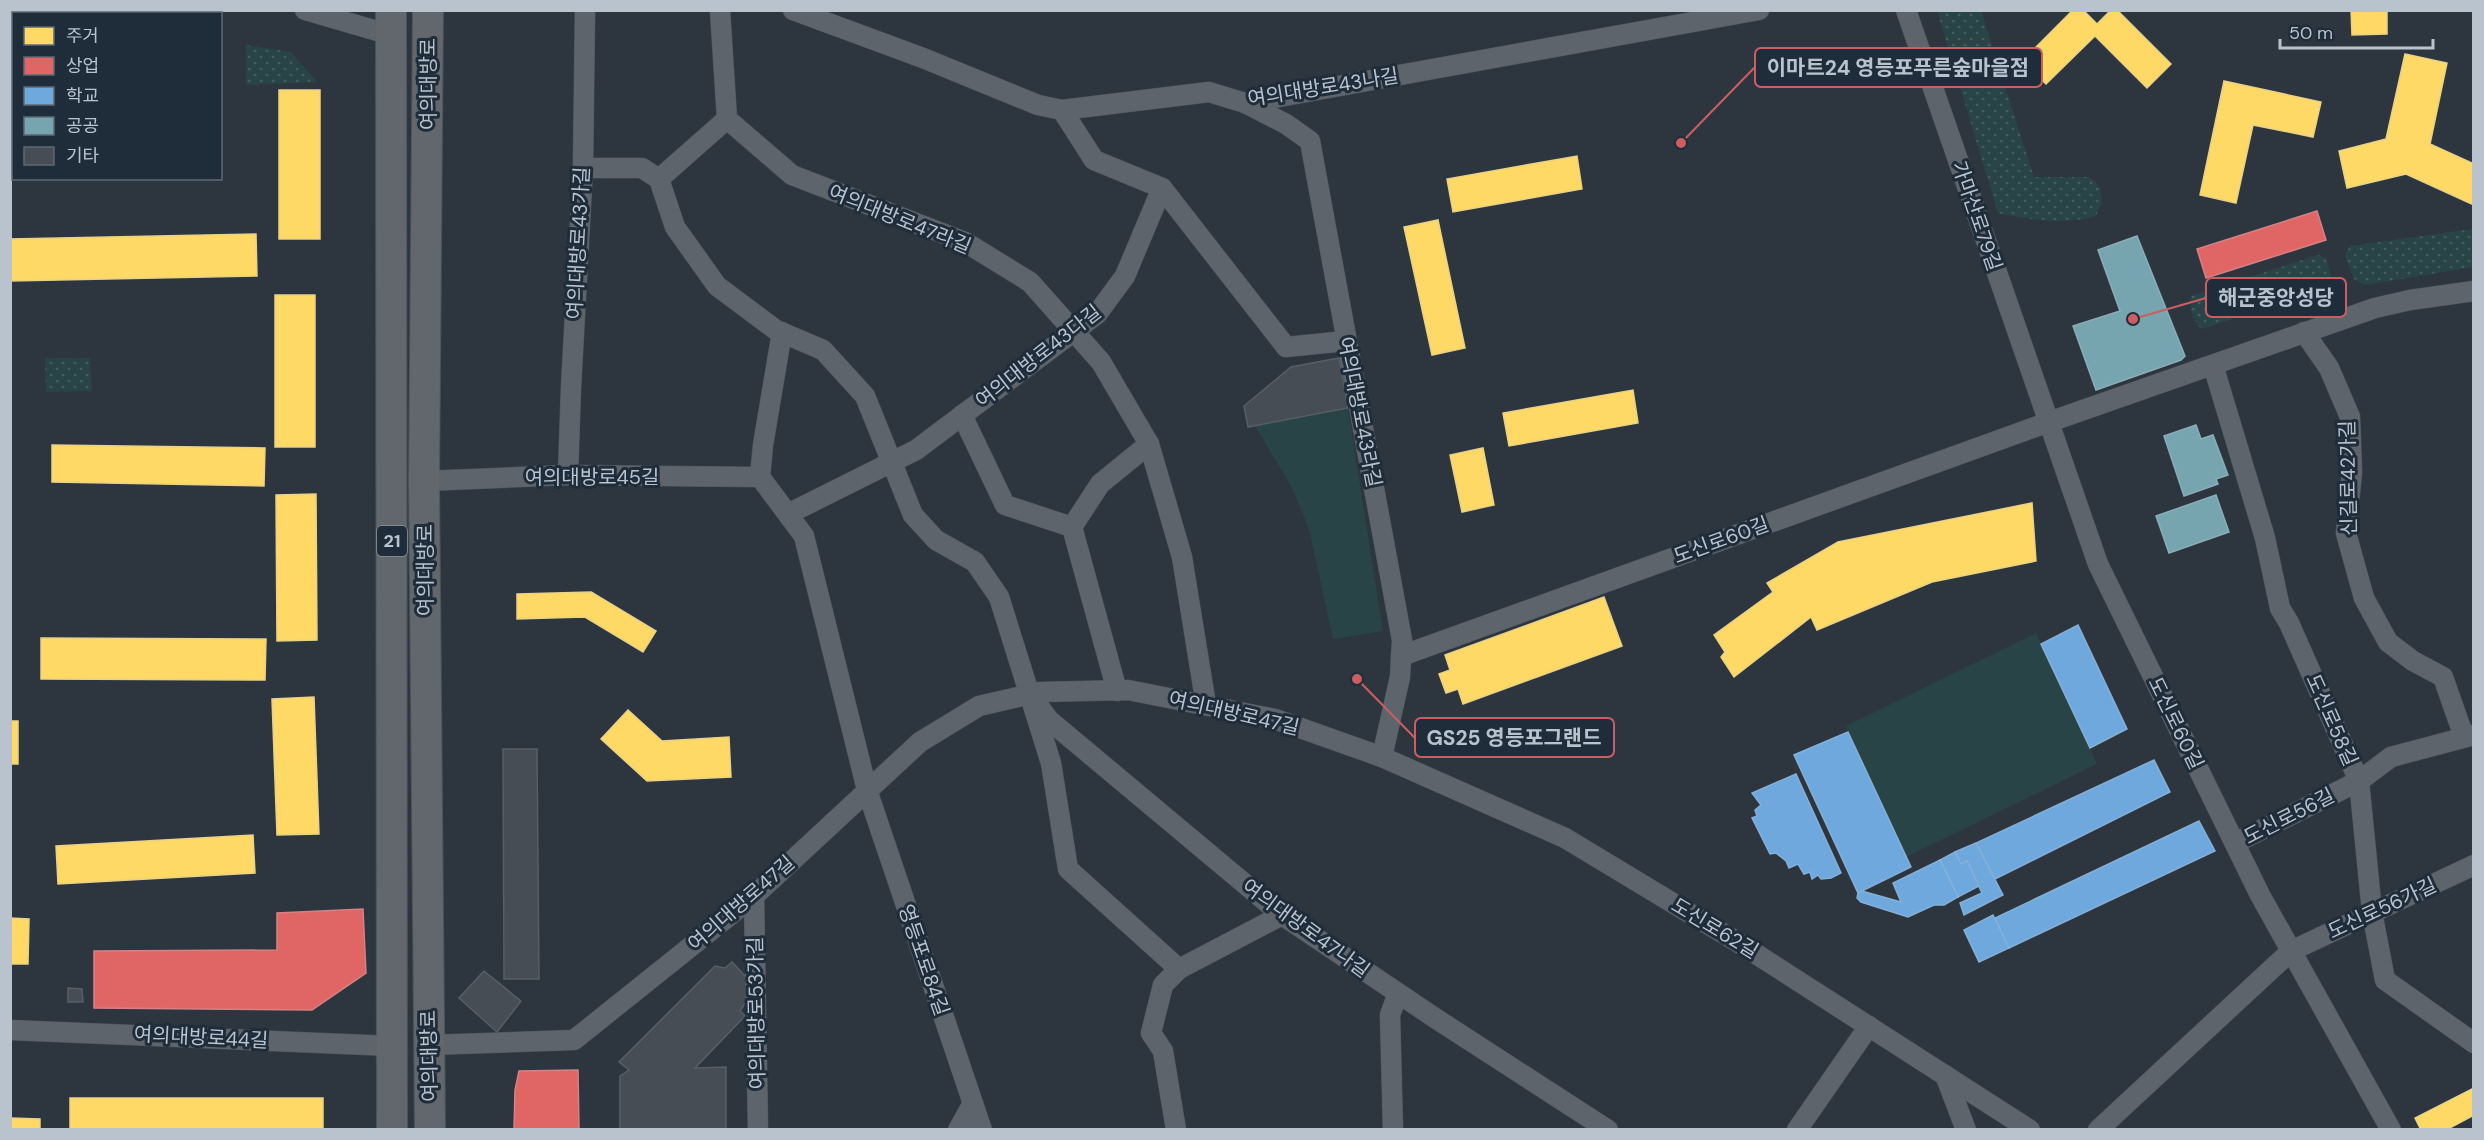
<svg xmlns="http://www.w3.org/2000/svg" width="2484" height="1140" viewBox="0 0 2484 1140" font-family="'DM Sans','Noto Sans KR',sans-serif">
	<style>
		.grass { fill: #294446 }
		.park { fill: url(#park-dots) }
		.homes { fill: #ffd966; stroke: #ead285; stroke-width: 1.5 }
		.shops { fill: #e06666; stroke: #d48285; stroke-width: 1.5 }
		.schools { fill: #6fa8dc; stroke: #85b0d8; stroke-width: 1.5 }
		.public { fill: #76a5af; stroke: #8aaeb8; stroke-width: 1.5 }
		.building { fill: #464d54; stroke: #565e66; stroke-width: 1.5 }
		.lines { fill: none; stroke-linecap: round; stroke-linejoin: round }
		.street-casing { stroke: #4c5259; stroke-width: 21 }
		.primary-casing { stroke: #4b535b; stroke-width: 32 }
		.street { stroke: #5e646c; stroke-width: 20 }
		.primary { stroke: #61676d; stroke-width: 30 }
		.labels { text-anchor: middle; stroke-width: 6; stroke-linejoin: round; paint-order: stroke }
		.shield { fill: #1f2d3b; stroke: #8b96a2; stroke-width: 1.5 }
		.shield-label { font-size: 18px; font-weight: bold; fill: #b9c3ce }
		.street-label { font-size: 20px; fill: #b9c3ce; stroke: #1f2d3b }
		.leader { fill: none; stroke: #cc5e62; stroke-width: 2 }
		.callout-dot { fill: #cc5e62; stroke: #1f2d3b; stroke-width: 2 }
		.callout { fill: #1f2d3b; stroke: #cc5e62; stroke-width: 2 }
		.callout-label { font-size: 21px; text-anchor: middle; font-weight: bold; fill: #b9c3ce }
	</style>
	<defs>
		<pattern id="park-dots" width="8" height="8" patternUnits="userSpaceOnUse" patternTransform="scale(1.5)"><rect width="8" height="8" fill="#294446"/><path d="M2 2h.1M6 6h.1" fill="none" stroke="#465d60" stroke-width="1.8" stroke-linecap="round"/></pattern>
	</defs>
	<rect width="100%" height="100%" fill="#2d363f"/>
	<g class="grass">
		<polygon points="1348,408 1383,631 1333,639 1309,529 1291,486 1255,426"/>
		<polygon points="2036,633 2097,764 1906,857 1846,726"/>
	</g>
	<g class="park">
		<path d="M1937 11H1981L2034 177H2089L2099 185 2102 201 2096 216C2067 225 2028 220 1998 213Z"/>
		<polygon points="246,45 291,52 317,82 246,85"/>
		<polygon points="2473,229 2473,267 2365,285 2354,279 2345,255 2350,246"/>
		<path d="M2318 255 2326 258 2332 278 2327 287 2202 329C2192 322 2189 308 2191 296Z"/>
		<polygon points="45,358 90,358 92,391 46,392"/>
	</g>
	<g class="homes">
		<polygon points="2073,10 2083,10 2097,24 2111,10 2117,10 2171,64 2147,88 2095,36 2046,84 2022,61"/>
		<polygon points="2351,10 2387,10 2387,34 2352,35"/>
		<rect x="10" y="42" width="4" height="38"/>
		<polygon points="2405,54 2447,63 2430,144 2474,164 2474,205 2406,174 2347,188 2339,151 2386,139"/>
		<polygon points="2224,81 2321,102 2313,137 2253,125 2236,203 2200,195"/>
		<rect x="279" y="90" width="41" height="149"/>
		<polygon points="1577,156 1582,189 1453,212 1447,179"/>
		<polygon points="1438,220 1465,348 1432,355 1404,227"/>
		<polygon points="256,234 257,276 10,281 10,239"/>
		<rect x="275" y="295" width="40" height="152"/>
		<polygon points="1633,390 1638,423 1509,446 1503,413"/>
		<polygon points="52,445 265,448 264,486 52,482"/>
		<polygon points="1483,448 1494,505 1462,512 1450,455"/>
		<polygon points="316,494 317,640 277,641 276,495"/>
		<polygon points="2032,503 2036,561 1932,582 1817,630 1811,617 1734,677 1721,657 1725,652 1714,635 1773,592 1767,583 1838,542"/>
		<polygon points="591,592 656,631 643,652 585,617 517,619 517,594"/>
		<polygon points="1604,597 1622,646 1463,704 1458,689 1446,693 1439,674 1450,670 1445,655"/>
		<polygon points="41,638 266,639 265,680 41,679"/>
		<polygon points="314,697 319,834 277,835 272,699"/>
		<polygon points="628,710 662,741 729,737 731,777 647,781 601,739"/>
		<rect x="10" y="721" width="8" height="43"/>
		<polygon points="253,835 255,873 58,884 56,846"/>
		<polygon points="10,918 29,919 28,964 10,964"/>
		<polygon points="2474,1088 2474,1115 2446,1130 2421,1130 2415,1118"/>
		<rect x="70" y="1098" width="253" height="32"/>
		<polygon points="10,1118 40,1119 40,1130 10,1130"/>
	</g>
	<g class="shops">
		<polygon points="2317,211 2326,240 2206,278 2197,249"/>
		<polygon points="363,909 366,973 312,1010 94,1008 94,951 277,950 277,913"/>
		<polygon points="578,1070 579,1130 514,1130 515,1090 519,1071"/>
	</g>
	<g class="schools">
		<polygon points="2078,625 2127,729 2090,748 2041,644"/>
		<polygon points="1848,732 1911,867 1858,893 1794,755"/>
		<polygon points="2154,760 2170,792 1995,879 1976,843"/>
		<polygon points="1796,774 1841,873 1831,878 1821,879 1818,875 1812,879 1810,872 1804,874 1798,864 1789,868 1786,861 1776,853 1770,854 1752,818 1757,816 1755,810 1761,805 1752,793"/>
		<polygon points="2199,821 2215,851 2009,948 1995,918"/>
		<polygon points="1976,843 2003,895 1964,915 1960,903 1982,893 1967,861 1961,864 1955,852"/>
		<polygon points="1955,852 1961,864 1967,861 1979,886 1958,897 1940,860"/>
		<polygon points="1940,860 1958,897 1944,905 1934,905 1908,917 1861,902 1857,898 1858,893 1862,891 1901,902 1893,883"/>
		<polygon points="1993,915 2009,948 1979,962 1964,930"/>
	</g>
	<g class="public">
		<polygon points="2137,236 2185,356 2181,360 2096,390 2073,326 2120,311 2098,250"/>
		<polygon points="2196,425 2201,439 2213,435 2228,475 2216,479 2218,484 2184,496 2164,436"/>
		<polygon points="2216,495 2229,532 2169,553 2156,516"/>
	</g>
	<g class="building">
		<polygon points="1339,358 1348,408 1248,427 1244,406 1291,367"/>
		<polygon points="503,749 537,749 539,979 504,979"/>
		<polygon points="732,962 746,977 746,1002 740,1011 745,1016 695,1068 726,1067 726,1130 620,1130 620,1076 629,1070 619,1062 715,966 725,968"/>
		<polygon points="484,971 521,1001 497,1032 459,998"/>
		<polygon points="68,988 82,989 83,1002 68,1002"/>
	</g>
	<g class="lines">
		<g class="street-casing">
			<g id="street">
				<polyline points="305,10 391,35"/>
				<polyline points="720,10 727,119 792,175 965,242 1030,282 1101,362 1149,444 1182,557 1206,705"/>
				<polyline points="793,10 923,58 1038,105 1062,110 1209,92 1245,103 1759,10"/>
				<polyline points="1906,10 2098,564 2260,895 2391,1130"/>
				<polyline points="1245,103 1286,124 1310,141 1402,640 1400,677 1382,757"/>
				<polyline points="1062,110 1094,160 1162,188 1286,347 1346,341"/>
				<polyline points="583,168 642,168 659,179 675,227 717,286 776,330 823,350 865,396 913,515 936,540 975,562 999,597 1051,763 1068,869 1179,969"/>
				<polyline points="659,179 727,119"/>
				<polyline points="2304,332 2329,368 2350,417 2352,472 2346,533 2364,598 2388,642 2413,661 2443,677 2464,737"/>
				<polyline points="2213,365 2265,538 2280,608 2289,623 2359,781 2372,912 2385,980 2474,1043"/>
				<polyline points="962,415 1005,505 1072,527"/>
				<polyline points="568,475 571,387 583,168 585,10"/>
				<polyline points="760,477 763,445 782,332"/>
				<polyline points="424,481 568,475 760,477 804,536 867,790 982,1130"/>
				<polyline points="788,514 916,450 1097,314 1125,276 1162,188"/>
				<polyline points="1072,527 1117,691"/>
				<polyline points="1072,527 1100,484 1149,444"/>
				<polyline points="1401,656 2049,422 2375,308 2410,300 2474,291"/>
				<polyline points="1037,704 1049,720 1282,915 1435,1018 1608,1130"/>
				<polyline points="2235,843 2359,781 2391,757 2474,735"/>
				<polyline points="754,896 758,1130"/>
				<polyline points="10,1030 392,1046"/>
				<polyline points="428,1045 574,1040 754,896 920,742 979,706 1040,692 1128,690 1275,719 1382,757 1565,838 1739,943 2030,1130"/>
				<polyline points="1945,1075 1966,1130"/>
				<polyline points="958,1130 973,1103"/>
				<polyline points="1176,1130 1163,1051 1151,1033 1163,985 1179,969 1282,915"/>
				<polyline points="1393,1130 1390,1015 1398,993"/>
				<polyline points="1797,1130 1869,1026"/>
				<polyline points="2098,1130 2291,951 2474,865"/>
			</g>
		</g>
		<g class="primary-casing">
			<g id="primary">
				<polyline points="391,10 392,1130"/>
				<polyline points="428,10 424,481 430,1130"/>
			</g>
		</g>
		<use href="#street" class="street"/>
		<use href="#primary" class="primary"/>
	</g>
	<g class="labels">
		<rect class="shield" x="377" y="526" width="30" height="30" rx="4.5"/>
		<g class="shield-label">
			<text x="392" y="547">21</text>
		</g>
		<g class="street-label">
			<text transform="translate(428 84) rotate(-90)" y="7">여의대방로</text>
			<text transform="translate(1323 87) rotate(-9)" y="7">여의대방로43나길</text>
			<text transform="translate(1977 216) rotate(71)" y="7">가마산로79길</text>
			<text transform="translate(900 219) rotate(22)" y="7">여의대방로47라길</text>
			<text transform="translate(578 243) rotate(-87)" y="7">여의대방로43가길</text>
			<text transform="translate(1038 356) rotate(-38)" y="7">여의대방로43다길</text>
			<text transform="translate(1360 412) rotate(79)" y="7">여의대방로43라길</text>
			<text x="592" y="484">여의대방로45길</text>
			<text transform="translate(2348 478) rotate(-91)" y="7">신길로42가길</text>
			<text transform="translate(1721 540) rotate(-20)" y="7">도신로60길</text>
			<text transform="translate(425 570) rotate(-90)" y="7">여의대방로</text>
			<text transform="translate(1234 713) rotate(13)" y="7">여의대방로47길</text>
			<text transform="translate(2332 720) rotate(66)" y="7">도신로58길</text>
			<text transform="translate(2176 723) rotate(64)" y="7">도신로60길</text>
			<text transform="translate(2289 816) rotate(-27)" y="7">도신로56길</text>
			<text transform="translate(741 903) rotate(-41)" y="7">여의대방로47길</text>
			<text transform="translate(2382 908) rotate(-25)" y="7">도신로56가길</text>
			<text transform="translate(1306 928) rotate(36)" y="7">여의대방로47나길</text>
			<text transform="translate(1715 928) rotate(31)" y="7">도신로62길</text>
			<text transform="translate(924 960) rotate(71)" y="7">영등포로84길</text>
			<text transform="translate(756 1013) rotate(-91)" y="7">여의대방로53가길</text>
			<text transform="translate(201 1037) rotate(3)" y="7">여의대방로44길</text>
			<text transform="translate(429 1056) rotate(-91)" y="7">여의대방로</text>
		</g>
	</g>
	<path class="leader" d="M1681 143L1755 67M2133 319L2206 298M1357 679L1415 738"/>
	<g class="callout-dot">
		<circle cx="1681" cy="143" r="6"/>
		<circle cx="2133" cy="319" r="6"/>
		<circle cx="1357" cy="679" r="6"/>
	</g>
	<g class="callout">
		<rect x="1755" y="48" width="287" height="39" rx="6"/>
		<rect x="2206" y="278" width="140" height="39" rx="6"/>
		<rect x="1415" y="718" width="199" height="39" rx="6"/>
	</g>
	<g class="callout-label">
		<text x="1898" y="75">이마트24 영등포푸른숲마을점</text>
		<text x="2276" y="305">해군중앙성당</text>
		<text x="1514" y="745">GS25 영등포그랜드</text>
	</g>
	<rect width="2484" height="1140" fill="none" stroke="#b9c3ce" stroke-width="24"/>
	<rect x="12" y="12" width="210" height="168" fill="#1f2d3b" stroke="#5d6976" stroke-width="1.5"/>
	<rect x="24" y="27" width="30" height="18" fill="#ffd966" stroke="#5d6976" stroke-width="1.5"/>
	<text x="66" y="42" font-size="18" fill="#b9c3ce">주거</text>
	<rect x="24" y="57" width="30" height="18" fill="#e06666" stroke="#5d6976" stroke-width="1.5"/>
	<text x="66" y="72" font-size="18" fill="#b9c3ce">상업</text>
	<rect x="24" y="87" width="30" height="18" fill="#6fa8dc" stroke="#5d6976" stroke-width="1.5"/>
	<text x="66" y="102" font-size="18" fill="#b9c3ce">학교</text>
	<rect x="24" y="117" width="30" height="18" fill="#76a5af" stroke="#5d6976" stroke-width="1.5"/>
	<text x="66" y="132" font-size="18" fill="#b9c3ce">공공</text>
	<rect x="24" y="147" width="30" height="18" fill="#464d54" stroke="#5d6976" stroke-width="1.5"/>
	<text x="66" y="162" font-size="18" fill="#b9c3ce">기타</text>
	<path d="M2280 39v9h153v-9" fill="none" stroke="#b9c3ce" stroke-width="3"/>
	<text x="2289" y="39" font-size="18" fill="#b9c3ce" stroke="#1f2d3b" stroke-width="4.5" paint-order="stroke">50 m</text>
</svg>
